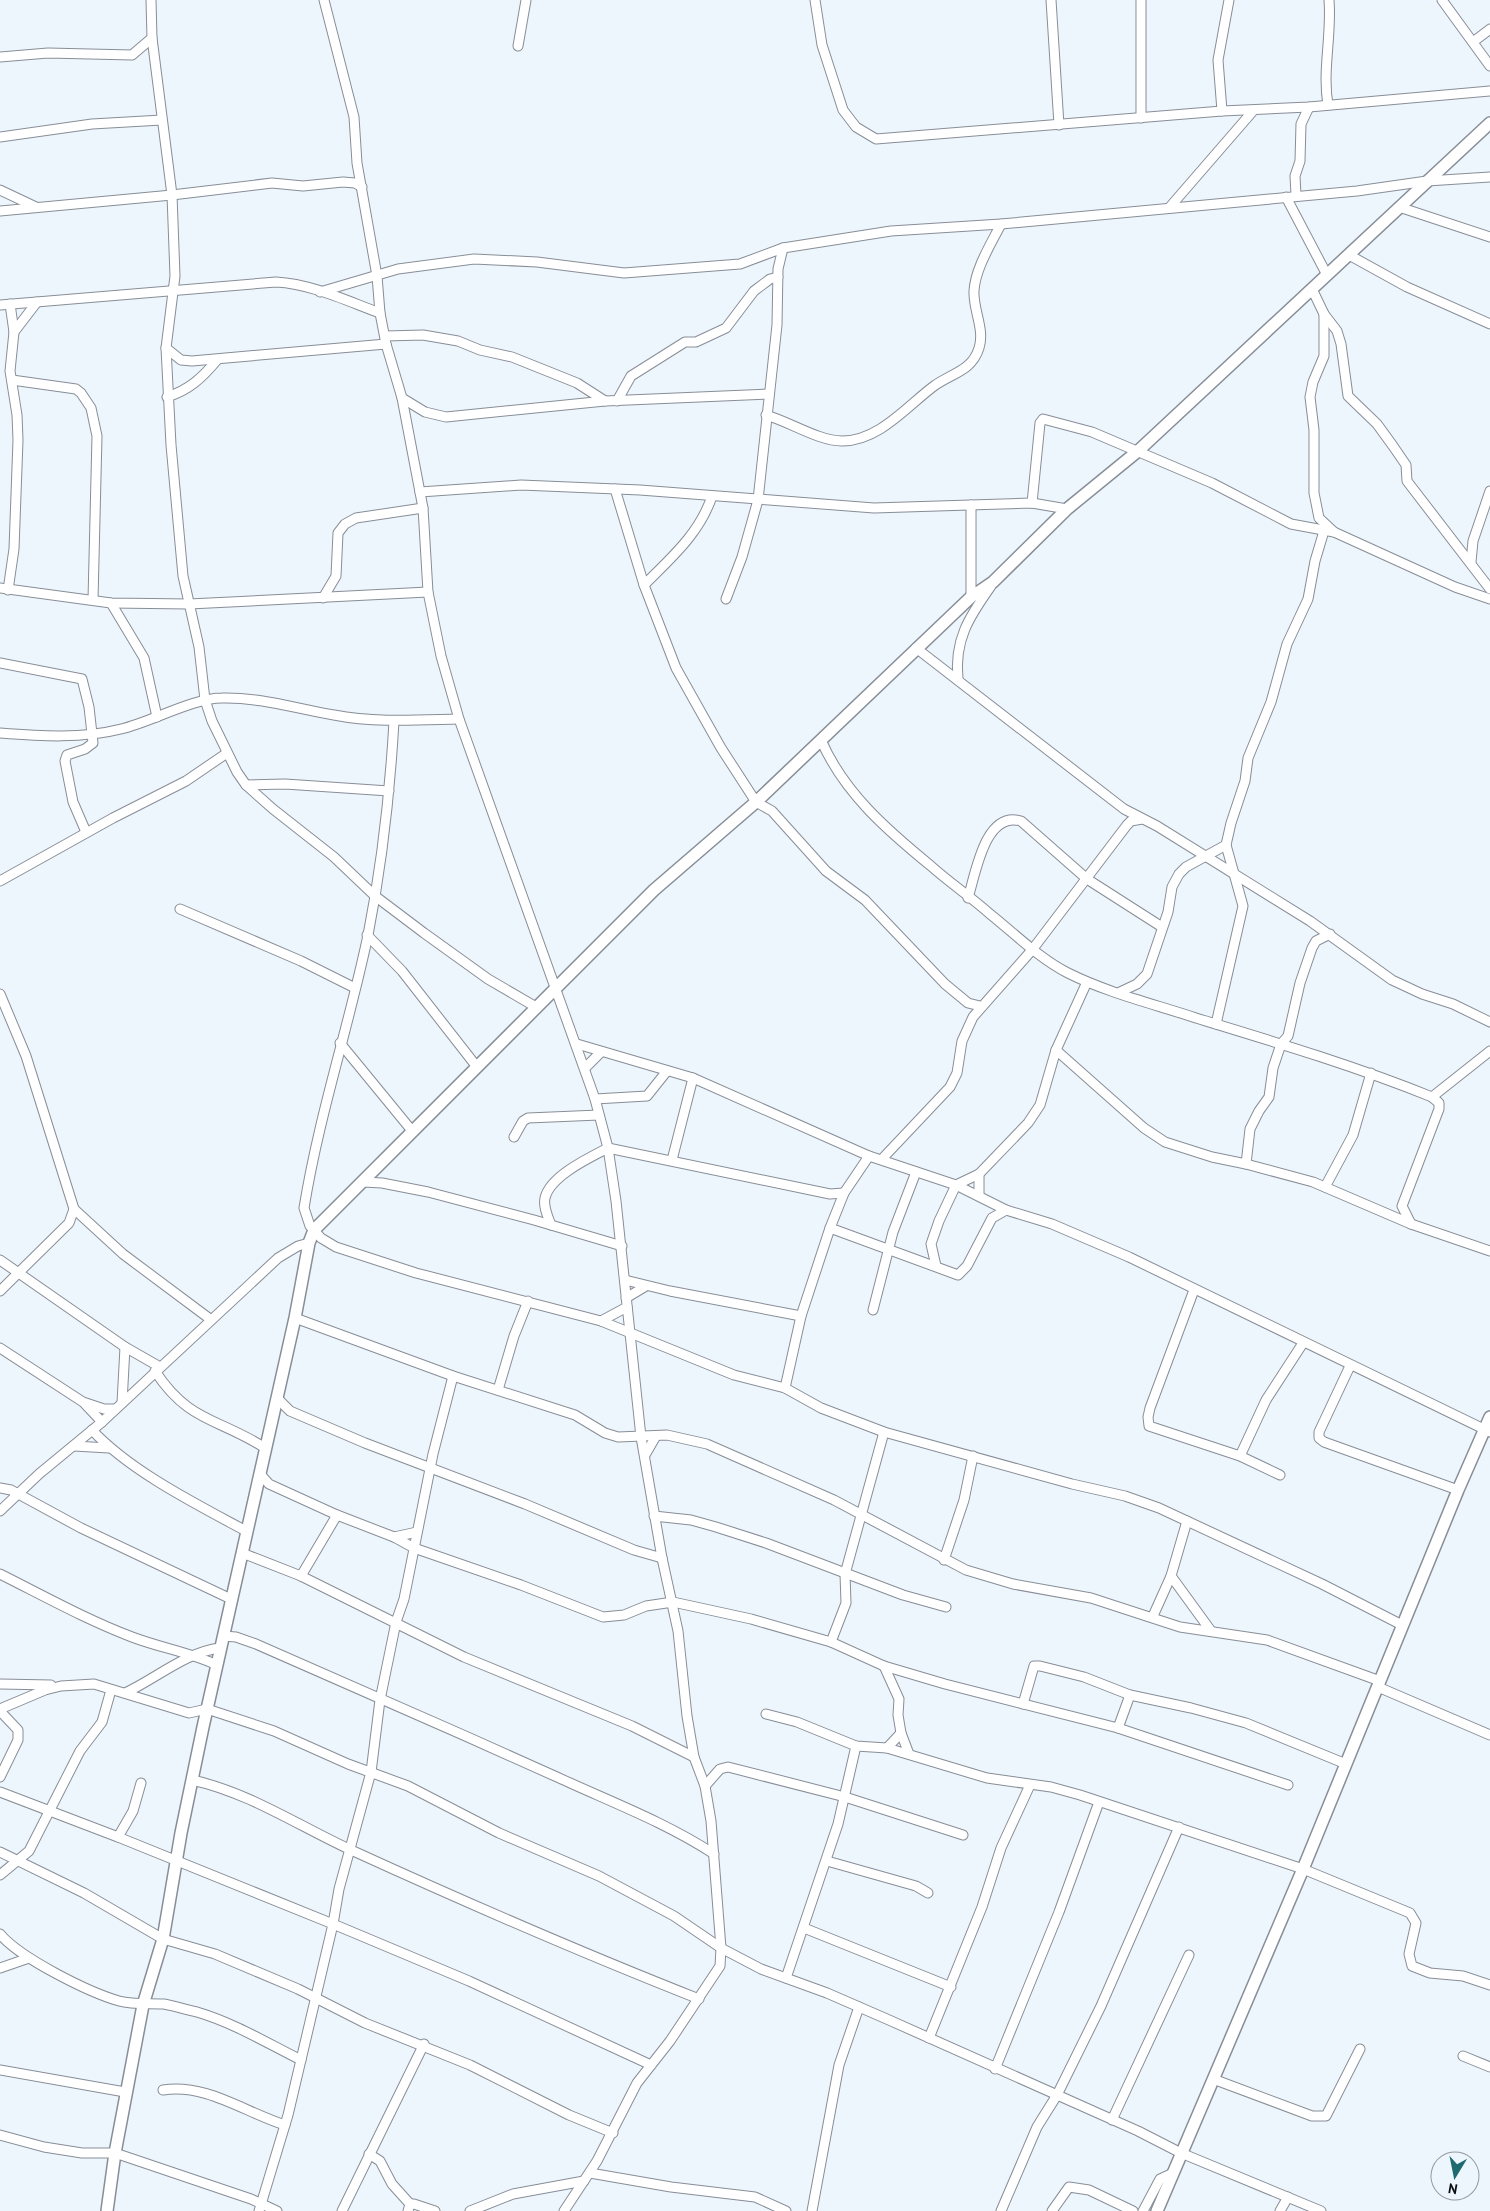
<svg xmlns="http://www.w3.org/2000/svg" width="1490" height="2211" viewBox="0 0 1490 2211" font-family="'PT Sans',sans-serif">
	<style>
		.lines { fill: none; stroke-linecap: round; stroke-linejoin: round }
		.minor-casing { stroke: #888e97; stroke-width: 11 }
		.tertiary-casing { stroke: #888e97; stroke-width: 14 }
		.minor { stroke: #fff; stroke-width: 9 }
		.tertiary { stroke: #fff; stroke-width: 11 }
	</style>
	<rect width="100%" height="100%" fill="#edf5fd"/>
	<g class="lines">
		<g class="minor-casing">
			<g id="minor">
				<polyline points="151,0 152,38 172,195 175,276 166,348 171,445 183,576 199,647 205,700 212,721 237,772 246,785 273,809 334,857 375,896 424,933 488,979 536,1007"/>
				<polyline points="324,0 354,117 357,163 377,276 380,313 386,344 402,398 423,508 428,592 441,656 459,719 595,1099 608,1148 616,1201 641,1437 662,1558 678,1631 687,1716 694,1757 705,1786 711,1821 721,1948 720,1966 670,2041 637,2083 597,2161 564,2211"/>
				<polyline points="815,0 822,45 843,110 856,127 876,139 1222,111 1309,107 1490,91"/>
				<polyline points="1051,0 1059,125"/>
				<polyline points="1442,0 1490,66"/>
				<polyline points="1473,42 1490,29"/>
				<polyline points="518,46 526,0"/>
				<polyline points="0,57 48,53 132,55 152,38"/>
				<path d="M1328 105C1322 70 1332 35 1329 0"/>
				<polyline points="1222,111 1218,60 1229,0"/>
				<polyline points="1141,118 1141,0"/>
				<polyline points="0,137 92,124 162,120"/>
				<polyline points="0,190 36,207"/>
				<polyline points="1296,195 1295,176 1300,161 1301,124 1309,107"/>
				<polyline points="1286,197 1327,275"/>
				<polyline points="1399,207 1490,237"/>
				<polyline points="1169,208 1253,111"/>
				<polyline points="0,211 172,195 272,183 303,186 343,182 355,183 362,187"/>
				<polyline points="1349,255 1407,287 1490,324"/>
				<polyline points="1312,289 1324,314 1337,331 1341,344 1348,396 1377,424 1393,446 1406,465 1407,481 1490,589"/>
				<polyline points="320,292 398,269 474,259 537,262 624,273 740,264 783,248 891,231 1001,224 1357,191 1427,181 1490,177"/>
				<path d="M0 305 276 282C312 284 347 301 380 313"/>
				<polyline points="1324,314 1324,356 1313,382 1310,397 1314,430 1314,493 1319,518 1334,532"/>
				<polyline points="14,332 37,302"/>
				<polyline points="385,336 423,335 458,341 480,350 512,357 577,383 605,401"/>
				<polyline points="166,348 181,360 192,361 386,344"/>
				<polyline points="12,380 76,389 81,393 91,408 97,436 93,600"/>
				<path d="M167 397C189 390 202 378 217 360"/>
				<polyline points="402,398 425,412 446,417 605,401 769,394"/>
				<polyline points="617,401 631,376 685,342 696,342 726,328 754,291 770,279 778,277"/>
				<path d="M766 415C790 422 819 441 842 441 879 441 907 406 934 386 952 373 972 371 979 348 985 329 973 310 974 291 975 269 991 244 1001 224"/>
				<polyline points="615,489 644,585 676,668 721,748 756,802 772,811 826,871 865,900 945,984 968,1003 980,1006"/>
				<polyline points="420,492 521,485 640,490 874,508 1032,503 1067,509"/>
				<polyline points="1032,503 1040,423 1043,419 1092,432 1212,483 1291,524 1334,532 1455,587 1490,599"/>
				<polyline points="971,505 971,597"/>
				<polyline points="1471,562 1473,541 1490,491"/>
				<path d="M644 585C671 558 700 533 712 496"/>
				<polyline points="0,588 111,603 189,604 428,592"/>
				<polyline points="8,590 14,549 18,440 17,415 10,371 14,332 10,304"/>
				<polyline points="323,598 336,576 338,533 345,524 356,518 423,508"/>
				<polyline points="726,599 742,557 758,500 777,325 778,269 783,248"/>
				<polyline points="111,603 144,658 157,717"/>
				<polyline points="916,648 1124,809 1157,826 1310,921 1392,980 1422,994 1453,1004 1490,1022"/>
				<polyline points="0,663 82,679 89,707 93,743 85,749 67,755 65,761 73,802 86,832"/>
				<path d="M958 679C954 640 969 617 991 586"/>
				<path d="M394 721C390 792 382 864 368 935 349 1026 319 1115 304 1208L310 1226 321 1238 336 1247 416 1273 601 1321 734 1375 785 1388 821 1408 884 1432 1072 1484 1125 1496 1159 1508 1322 1584 1402 1625"/>
				<path d="M0 733C40 736 82 739 121 729 151 722 193 698 222 698 260 697 297 709 334 715 375 723 418 720 459 719"/>
				<path d="M821 740C844 793 887 830 931 866 950 883 971 897 990 914 1015 934 1039 958 1068 973 1108 993 1154 1004 1196 1018 1275 1042 1355 1066 1432 1097L1439 1103V1109L1402 1206 1411 1224"/>
				<polyline points="246,785 285,784 389,791"/>
				<polyline points="0,881 113,818 186,781 227,753"/>
				<path d="M968 898C976 872 985 811 1021 821L1087 879 1162 927"/>
				<polyline points="180,909 301,961 355,988"/>
				<polyline points="367,935 402,971 477,1067"/>
				<polyline points="1120,992 1137,984 1147,974 1168,912 1172,887 1179,874 1186,867 1226,845"/>
				<polyline points="0,994 26,1056 74,1209 123,1254 210,1319"/>
				<polyline points="1216,1024 1243,906 1226,845 1231,823 1245,781 1248,758 1271,702 1287,644 1308,599 1315,561 1324,531"/>
				<polyline points="340,1043 413,1132"/>
				<polyline points="577,1044 693,1078 869,1156 956,1185 1006,1210 1052,1224 1129,1257 1490,1432"/>
				<polyline points="1056,1050 1144,1128 1165,1142 1212,1157 1246,1164 1313,1182 1411,1224 1490,1251"/>
				<polyline points="585,1068 601,1052"/>
				<polyline points="1432,1097 1490,1051"/>
				<polyline points="595,1099 647,1096 667,1071"/>
				<polyline points="514,1137 523,1121 528,1118 599,1115"/>
				<polyline points="882,1159 950,1087 957,1073 962,1041 973,1017 1032,950 1127,825 1131,821 1142,819"/>
				<polyline points="672,1160 693,1078"/>
				<polyline points="1246,1164 1250,1129 1259,1111 1269,1097 1273,1068 1281,1044 1288,1036 1300,983 1312,948 1316,941 1330,934"/>
				<polyline points="363,1182 382,1183 428,1192 534,1220 622,1246"/>
				<polyline points="1325,1187 1353,1135 1371,1073"/>
				<polyline points="979,1196 979,1174"/>
				<path d="M551 1225C548 1217 543 1207 545 1198 550 1176 589 1158 608 1148L830 1194 844 1193"/>
				<polyline points="830,1228 958,1275 967,1266 992,1218 1006,1210"/>
				<polyline points="0,1260 125,1347 160,1367"/>
				<polyline points="936,1266 931,1244 939,1221 956,1185 979,1174 1028,1123 1040,1105 1056,1050 1087,982"/>
				<polyline points="625,1280 670,1291 801,1316"/>
				<polyline points="1194,1290 1150,1408 1148,1417 1149,1426 1240,1456 1280,1475"/>
				<polyline points="0,1291 69,1223 74,1209"/>
				<polyline points="626,1298 646,1286"/>
				<polyline points="873,1310 893,1232 916,1172"/>
				<polyline points="295,1318 453,1376 575,1415 605,1433 618,1437 667,1435 707,1444 834,1500 966,1570 1013,1584 1091,1598 1180,1627 1267,1640 1380,1681"/>
				<polyline points="601,1321 627,1307"/>
				<polyline points="0,1348 83,1402 104,1409 115,1409"/>
				<polyline points="1350,1366 1319,1432 1319,1438 1324,1442 1458,1490"/>
				<path d="M155 1371C189 1423 219 1418 265 1448"/>
				<polyline points="453,1376 433,1454 404,1599 396,1622 380,1700 371,1772 339,1889 333,1924 469,1981 651,2065"/>
				<polyline points="785,1388 801,1316 830,1228 844,1193 869,1156"/>
				<polyline points="498,1390 514,1336 528,1301"/>
				<polyline points="277,1398 290,1411 365,1443 525,1504 634,1550 662,1558"/>
				<polyline points="122,1403 125,1347"/>
				<polyline points="85,1404 102,1422"/>
				<path d="M92 1430C130 1471 196 1504 246 1531"/>
				<polyline points="74,1446 109,1448"/>
				<polyline points="645,1455 656,1436"/>
				<polyline points="1240,1456 1266,1400 1303,1343"/>
				<polyline points="260,1474 269,1484 337,1515 394,1537 414,1548 521,1585 603,1617 624,1615 646,1606 673,1602 751,1619 831,1642 884,1666 945,1684 1118,1728 1288,1785"/>
				<polyline points="0,1488 11,1490 81,1528 231,1599"/>
				<polyline points="0,1511 39,1474 102,1422 278,1258 298,1246 309,1243"/>
				<polyline points="654,1516 691,1520 716,1527 766,1543 903,1595 946,1607"/>
				<polyline points="394,1537 417,1532"/>
				<polyline points="242,1553 301,1576 464,1657 632,1726 694,1757"/>
				<polyline points="944,1560 964,1500 973,1456"/>
				<path d="M0 1574C44 1596 87 1620 132 1637 161 1648 189 1652 217 1665"/>
				<polyline points="301,1576 337,1515"/>
				<polyline points="1171,1576 1211,1631"/>
				<polyline points="1153,1616 1171,1576 1187,1521"/>
				<path d="M223 1636 236 1637 256 1644C357 1688 457 1732 557 1777 611 1802 665 1822 714 1854"/>
				<polyline points="831,1642 846,1603 845,1574 884,1432"/>
				<polyline points="884,1666 899,1699 898,1715 901,1733"/>
				<polyline points="0,1684 51,1685"/>
				<polyline points="1378,1687 1490,1735"/>
				<path d="M125 1693C157 1678 186 1652 220 1648"/>
				<polyline points="1023,1704 1034,1666 1040,1666 1084,1677 1130,1695 1191,1708 1246,1723 1346,1764"/>
				<polyline points="0,1709 45,1690 61,1686 94,1684 189,1713 207,1709 274,1731 348,1764 408,1786 499,1833 599,1876 674,1916 721,1948 761,1969 827,1993 889,2020 1138,2131 1181,2153 1321,2211"/>
				<polyline points="0,1711 18,1730 18,1740 0,1777"/>
				<polyline points="766,1714 797,1722 856,1746 887,1748 987,1778 1051,1787 1080,1795 1303,1869 1410,1913 1416,1923 1409,1954 1412,1966 1430,1973 1463,1976 1490,1985"/>
				<polyline points="1118,1728 1130,1695"/>
				<polyline points="887,1748 901,1733 909,1754"/>
				<path d="M192 1780C248 1792 299 1826 351 1850 465 1902 582 1953 699 1999"/>
				<polyline points="705,1786 720,1769 728,1767 845,1797 963,1835"/>
				<polyline points="0,1792 118,1837 133,1811 141,1783"/>
				<polyline points="118,1837 333,1924 288,2115 259,2211"/>
				<polyline points="0,1852 84,1893 163,1939 215,1954 298,1989 365,2023 470,2065 569,2115 613,2133"/>
				<polyline points="827,1861 916,1886 928,1893"/>
				<polyline points="0,1875 29,1851 80,1751 102,1722 111,1690"/>
				<polyline points="804,1928 951,1987"/>
				<path d="M0 1934C20 1958 88 1992 119 2001 134 2005 149 2003 164 2004 175 2006 187 2010 197 2012 234 2023 267 2043 301 2060"/>
				<polyline points="0,1968 29,1958"/>
				<polyline points="786,1978 838,1824 856,1746"/>
				<polyline points="929,2038 982,1907 1001,1848 1030,1785"/>
				<polyline points="1463,2056 1490,2067"/>
				<polyline points="995,2069 1059,1912 1099,1802"/>
				<polyline points="0,2070 125,2092"/>
				<polyline points="1213,2079 1312,2116 1326,2116 1360,2049"/>
				<path d="M163 2090C206 2083 246 2113 285 2125"/>
				<polyline points="1112,2120 1189,1955"/>
				<polyline points="0,2135 44,2147 82,2153 115,2153 251,2199 277,2211"/>
				<polyline points="369,2154 380,2161 392,2184 410,2204"/>
				<polyline points="590,2173 671,2187 755,2197 786,2211"/>
				<polyline points="342,2211 424,2044"/>
				<polyline points="408,2211 410,2204 414,2204 435,2211"/>
				<polyline points="470,2211 513,2194 584,2181"/>
				<polyline points="812,2211 839,2065 859,2007"/>
				<polyline points="1001,2211 1037,2127 1057,2095 1101,2006 1179,1827"/>
				<polyline points="1052,2211 1069,2187 1089,2190 1133,2211"/>
				<polyline points="1143,2211 1160,2179 1173,2173"/>
				<polyline points="1280,2211 1288,2197"/>
			</g>
		</g>
		<g class="tertiary-casing">
			<g id="tertiary">
				<polyline points="107,2211 115,2153 143,2005 163,1939 181,1833 203,1727 295,1318 309,1243 314,1230 654,890 756,802 971,597 993,582 1067,509 1138,451 1490,123"/>
				<polyline points="1157,2211 1303,1869 1458,1490 1490,1417"/>
			</g>
		</g>
		<use href="#minor" class="minor"/>
		<use href="#tertiary" class="tertiary"/>
	</g>
	<g transform="translate(1455 2176) rotate(190)"><circle r="24" fill="#edf5fd" stroke="#93999f"/>
	<path d="M0-4L9 19L0 12L-9 19Z" fill="#1d6a6f"/>
	<text y="-8" font-size="14" font-weight="bold" text-anchor="middle" fill="#0c0e11">N</text>
	</g>
</svg>
